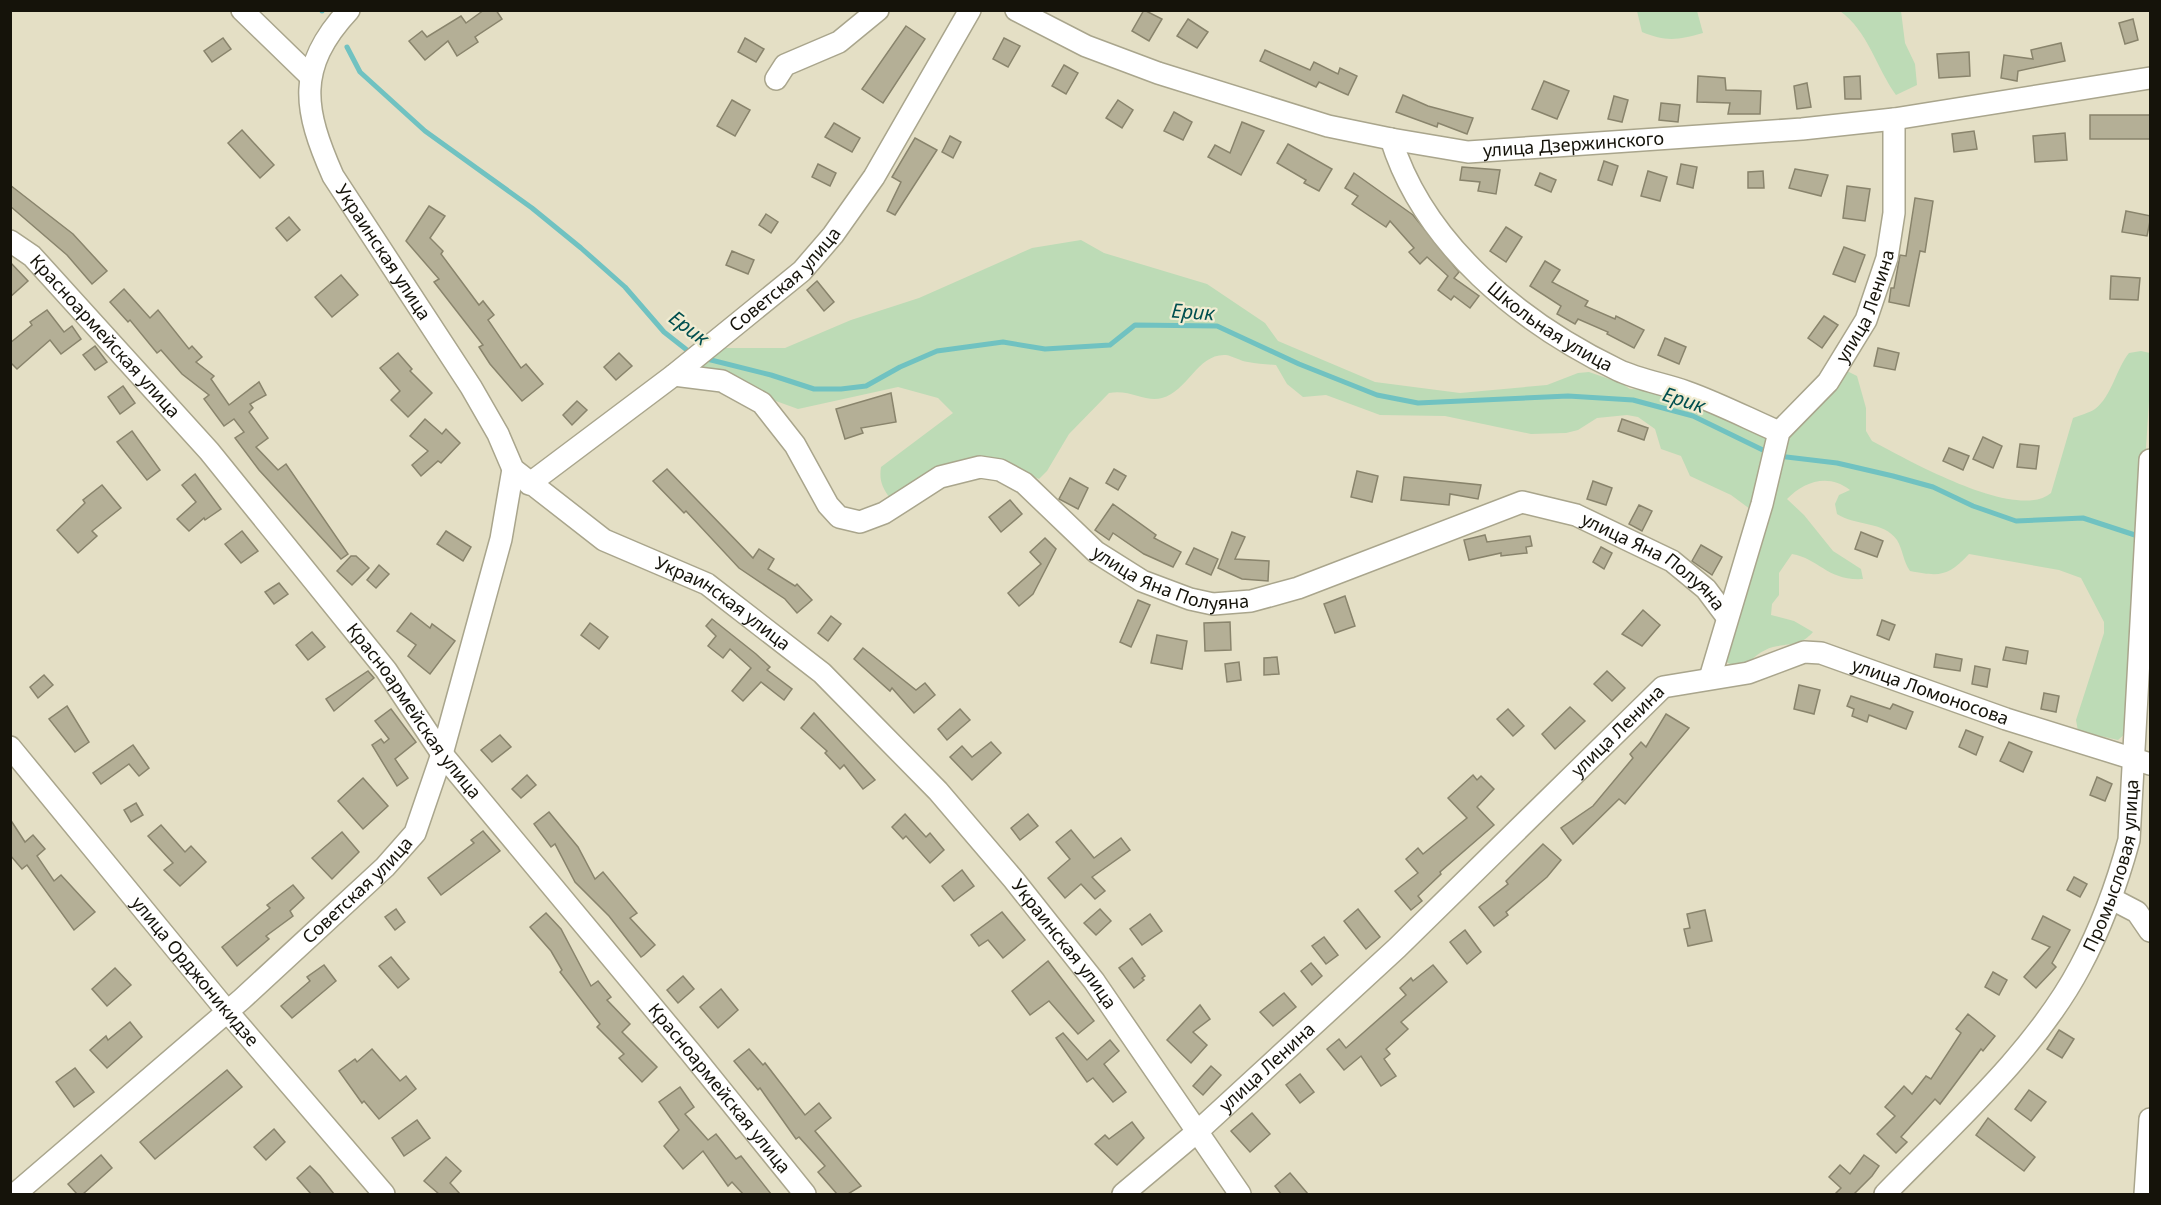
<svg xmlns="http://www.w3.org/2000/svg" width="2161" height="1205" viewBox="0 0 2161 1205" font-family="'Noto Sans',sans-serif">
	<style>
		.green { fill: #bddbb6 }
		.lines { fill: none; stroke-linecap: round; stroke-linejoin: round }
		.stream { stroke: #70c2c1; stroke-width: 5 }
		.building { fill: #b4af96; stroke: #89846c; stroke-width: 1.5 }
		.minor-casing { stroke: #a9a58c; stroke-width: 24 }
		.minor { stroke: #fff; stroke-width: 21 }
		.labels { text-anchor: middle; stroke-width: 4.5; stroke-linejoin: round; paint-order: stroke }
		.street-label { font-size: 18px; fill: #15130a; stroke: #f1ecd2 }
		.water-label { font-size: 20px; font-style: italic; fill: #014f4f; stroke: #f1ecd2 }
	</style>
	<rect width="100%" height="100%" fill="#e4dfc5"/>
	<g class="green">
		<path d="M1637 11H1697L1703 33C1678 40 1666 42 1642 32Z"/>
		<path d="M1840 11H1901L1905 43 1915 64 1917 85 1896 95C1876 67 1868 31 1840 11Z"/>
		<path d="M1081 240 1104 253 1207 284 1265 323 1278 341 1375 382 1460 393 1547 385 1578 373 1589 372 1621 383 1630 389 1653 390 1758 427 1767 439 1750 509 1731 495 1690 476 1681 456 1661 449 1655 429 1638 417 1627 415 1597 418 1578 430 1566 433 1531 434 1445 416 1380 415 1326 395 1303 397 1287 384 1276 365C1266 364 1257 364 1248 362 1240 361 1233 356 1226 355 1198 353 1188 391 1162 398 1146 403 1131 389 1109 393L1069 434 1047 471 1039 479 995 459 890 498C882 487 879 480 881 467L953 413 938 398 898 387 798 409 688 369 719 348H785L851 320 919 298 1032 248Z"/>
		<path d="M2141 351 2150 353V385L2128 731 2118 740 2078 731 2076 720 2104 633V622L2081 578 2059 570 1969 554C1948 576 1941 577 1910 571 1903 561 1903 550 1897 540 1884 521 1855 526 1837 514L1835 504 1839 495 1850 490C1829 473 1804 481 1787 499L1804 515 1833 551 1861 569 1863 579C1827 581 1820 559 1792 554L1779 573V595L1772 604 1771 615 1794 621 1813 632C1801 646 1790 643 1773 647 1762 650 1752 658 1745 667L1733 666 1725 661 1781 437 1847 371 1857 376 1866 408V431L1872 441C1908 460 2017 522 2051 493L2073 418C2080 415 2089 413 2095 409 2112 396 2116 369 2129 353Z"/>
	</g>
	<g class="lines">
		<g class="stream">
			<polyline points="322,10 322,11"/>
			<polyline points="347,47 360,72 425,131 532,208 581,248 625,287 664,332 692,354"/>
			<polyline points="703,358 771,375 814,389 841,389 866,386 900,367 937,351 1003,342 1045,349 1110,345 1135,325 1217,326 1299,364 1377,395 1418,403 1568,396 1633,400 1693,416 1769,453"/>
			<polyline points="1778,456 1837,463 1893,476 1933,487 1973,506 2016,521 2083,518 2141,537"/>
		</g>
	</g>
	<g class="building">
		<polygon points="484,10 496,10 502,19 475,37 478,42 457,56 448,41 425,60 409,41 422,31 427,37 461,16 466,23"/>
		<polygon points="1144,10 1162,19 1149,41 1132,31"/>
		<polygon points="1188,19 1208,32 1197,48 1177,36"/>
		<polygon points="2133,19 2138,40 2125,44 2119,23"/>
		<polygon points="906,26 925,39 883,103 862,89"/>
		<polygon points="223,38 231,49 212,62 204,51"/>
		<polygon points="745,38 764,49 756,62 738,52"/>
		<polygon points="1004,38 1020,46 1008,67 993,59"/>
		<polygon points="2061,43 2065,61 2018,71 2017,81 2001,78 2004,55 2033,59 2031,50"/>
		<polygon points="1265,50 1310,70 1314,62 1338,74 1340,68 1357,76 1348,95 1319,82 1316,87 1260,61"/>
		<polygon points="1969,52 1970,76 1939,78 1937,54"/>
		<polygon points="1064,65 1078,73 1066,94 1052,86"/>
		<polygon points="1698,76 1725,78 1726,90 1761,91 1760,114 1728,114 1730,103 1697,102"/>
		<polygon points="1860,76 1861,99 1845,99 1844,77"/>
		<polygon points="1544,81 1569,91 1557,119 1532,109"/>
		<polygon points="1807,83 1811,107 1797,109 1794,86"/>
		<polygon points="1403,95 1428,106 1473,118 1467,134 1438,123 1437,127 1396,112"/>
		<polygon points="1614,96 1628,100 1622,122 1608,119"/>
		<polygon points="732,100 750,110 735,136 717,126"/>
		<polygon points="1118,100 1133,110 1122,128 1106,118"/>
		<polygon points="1661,103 1680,105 1678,122 1659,120"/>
		<polygon points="1174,112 1192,122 1183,140 1164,131"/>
		<rect x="2090" y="115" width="61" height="24"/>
		<polygon points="1242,122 1264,131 1241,175 1208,157 1215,145 1230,153"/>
		<polygon points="834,123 860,138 852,152 825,137"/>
		<polygon points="242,130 274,165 260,178 228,143"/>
		<polygon points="1974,131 1977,149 1954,152 1952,134"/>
		<polygon points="2065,133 2067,160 2035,162 2033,136"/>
		<polygon points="950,136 961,142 953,158 942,152"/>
		<polygon points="915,138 937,150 895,215 887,211 901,182 892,177"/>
		<polygon points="1288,144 1332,169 1319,191 1304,183 1306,180 1277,163"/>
		<polygon points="1604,161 1618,166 1612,185 1598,180"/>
		<polygon points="818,164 836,173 830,186 812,177"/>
		<polygon points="1681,164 1697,167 1693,188 1677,184"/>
		<polygon points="1462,167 1500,170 1496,194 1478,191 1480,182 1460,180"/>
		<polygon points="1795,169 1828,175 1821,196 1789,188"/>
		<polygon points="1648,171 1667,177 1660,201 1641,196"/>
		<polygon points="1763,171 1764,188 1748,188 1748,172"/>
		<polygon points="1354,173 1413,215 1459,272 1454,278 1479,296 1470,308 1454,296 1451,300 1438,290 1448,276 1427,257 1420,264 1409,252 1414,248 1390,221 1386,227 1352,204 1358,196 1345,188"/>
		<polygon points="1540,173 1556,180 1551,192 1535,185"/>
		<polygon points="10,185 73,234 107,271 92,284 67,255 10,206"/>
		<polygon points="1847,186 1870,189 1865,221 1843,218"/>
		<polygon points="1915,198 1933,201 1925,252 1920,251 1909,306 1889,302 1891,288 1894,288 1900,255 1906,256"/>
		<polygon points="429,206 445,216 430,238 443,251 441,254 479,305 483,301 494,315 488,320 521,368 526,364 543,384 522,401 490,364 479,347 483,345 434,282 439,279 406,241"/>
		<polygon points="2126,211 2151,216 2147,236 2122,232"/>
		<polygon points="766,214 778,222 771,233 759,225"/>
		<polygon points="289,217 300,230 287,241 276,228"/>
		<polygon points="1506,227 1522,237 1506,262 1490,251"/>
		<polygon points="1844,247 1865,255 1855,282 1833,274"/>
		<polygon points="732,251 754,260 748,274 726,265"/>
		<polygon points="1545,261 1560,270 1552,282 1588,301 1585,306 1615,319 1616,316 1644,330 1634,348 1607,334 1608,332 1578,319 1575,324 1557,314 1561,306 1530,286"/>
		<polygon points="10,262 28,281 10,297"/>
		<polygon points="341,275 358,295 332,317 315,297"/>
		<polygon points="2111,276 2140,278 2138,300 2110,299"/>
		<polygon points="817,281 834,302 824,311 807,290"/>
		<polygon points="124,289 150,318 158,310 189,349 192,346 202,357 196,362 214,376 211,379 229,405 259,382 266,395 250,404 253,408 249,412 268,438 256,447 278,470 286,464 348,554 341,559 259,470 235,438 244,432 234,419 224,426 204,399 209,395 182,374 161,350 157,353 130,320 128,322 110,302"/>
		<polygon points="47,310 64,332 72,326 81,339 61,354 50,340 17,369 10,362 10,343 32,325 30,322"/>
		<polygon points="1824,316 1838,325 1822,348 1808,338"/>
		<polygon points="1665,338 1686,347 1679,364 1658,355"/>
		<polygon points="95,346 107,362 95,370 83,355"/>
		<polygon points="1878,348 1899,353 1895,370 1874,366"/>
		<polygon points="398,353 412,369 410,371 432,393 408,417 391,400 400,391 380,368"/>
		<polygon points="619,353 632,366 616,380 604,367"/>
		<polygon points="123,386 135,403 120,414 108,397"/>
		<polygon points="891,393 896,422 861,428 863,433 845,439 836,409"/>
		<polygon points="577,401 587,410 572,425 563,415"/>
		<polygon points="425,419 442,434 446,429 460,443 441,463 438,461 421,476 412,465 428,451 410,436"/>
		<polygon points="1622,419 1648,428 1644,440 1618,431"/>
		<polygon points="132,431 160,470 147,480 117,442"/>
		<polygon points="1983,437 2002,446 1993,468 1973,459"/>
		<polygon points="2020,444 2039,446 2036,469 2017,467"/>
		<polygon points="1949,448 1969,456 1963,470 1943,461"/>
		<polygon points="667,469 753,558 759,549 774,559 768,569 795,586 797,584 812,600 797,613 785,599 739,568 686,511 684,513 653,481"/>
		<polygon points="1114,469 1126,476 1118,490 1106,483"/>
		<polygon points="1357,471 1378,476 1372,502 1351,497"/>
		<polygon points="195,474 221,509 205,520 204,518 189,531 177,519 196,502 182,485"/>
		<polygon points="1404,477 1481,485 1478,499 1450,494 1449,505 1401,500"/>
		<polygon points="1070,478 1088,488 1078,509 1059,499"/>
		<polygon points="1593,481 1612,488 1606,505 1587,499"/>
		<polygon points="102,485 121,508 92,531 97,536 78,553 57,530 85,503 83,500"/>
		<polygon points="1010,500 1022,514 1001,532 989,517"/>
		<polygon points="1113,504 1156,535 1154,538 1181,552 1173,567 1144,554 1113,533 1109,540 1095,530"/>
		<polygon points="1639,505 1652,511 1642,531 1629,524"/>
		<polygon points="242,531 258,551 241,563 225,544"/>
		<polygon points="446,531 471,547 463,561 437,544"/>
		<polygon points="1232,532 1245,537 1235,559 1269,561 1268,581 1242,579 1218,568"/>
		<polygon points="1861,532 1883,541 1877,557 1855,549"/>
		<polygon points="1485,535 1487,542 1530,536 1532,546 1526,547 1527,553 1501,556 1501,553 1469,560 1464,540"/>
		<polygon points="1045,538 1056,549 1033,594 1019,606 1008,593 1041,564 1030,552"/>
		<polygon points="1701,545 1722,557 1712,575 1692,561"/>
		<polygon points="1601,547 1612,553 1604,569 1593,562"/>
		<polygon points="1194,548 1218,559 1211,575 1186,564"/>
		<polygon points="351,556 356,556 369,568 352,585 337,571"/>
		<polygon points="379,565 389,574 376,588 367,580"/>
		<polygon points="279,583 288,594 274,604 265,592"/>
		<polygon points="1345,596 1355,626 1335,633 1324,604"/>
		<polygon points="1138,600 1150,605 1131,647 1120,642"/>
		<polygon points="1643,610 1660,625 1642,646 1622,634"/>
		<polygon points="411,613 430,628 432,624 455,641 430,674 408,656 416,645 397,631"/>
		<polygon points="831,616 841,624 828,641 818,633"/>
		<polygon points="712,619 756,654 770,667 767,670 792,689 784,700 761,682 743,701 732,691 751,668 730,649 723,658 708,646 716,636 706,626"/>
		<polygon points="1882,620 1895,625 1889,640 1877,635"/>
		<polygon points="1230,622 1231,650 1205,651 1204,623"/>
		<polygon points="590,623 608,637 599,649 581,635"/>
		<polygon points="312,632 325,647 308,660 296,645"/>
		<polygon points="1157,635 1187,641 1182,669 1151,663"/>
		<polygon points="2006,647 2028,651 2026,664 2003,660"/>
		<polygon points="863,648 916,690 925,683 935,695 914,713 892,688 890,691 854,659"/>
		<polygon points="1936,654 1962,659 1960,671 1934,667"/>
		<polygon points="1277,657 1279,674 1264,675 1264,658"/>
		<polygon points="1239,662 1241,680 1227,682 1225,664"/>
		<polygon points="1975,666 1990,669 1987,687 1972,684"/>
		<polygon points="368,671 374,678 334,711 326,699"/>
		<polygon points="1607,671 1625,688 1612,701 1594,684"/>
		<polygon points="44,675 53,685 38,698 30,687"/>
		<polygon points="1799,685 1820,690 1814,714 1794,709"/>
		<polygon points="2044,693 2059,696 2056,712 2041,709"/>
		<polygon points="1851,696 1890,709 1893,704 1913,712 1906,729 1869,715 1867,722 1852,716 1854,709 1847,706"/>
		<polygon points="67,706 89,742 75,752 49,719"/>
		<polygon points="1570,707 1585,721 1555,749 1542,734"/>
		<polygon points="391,709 416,742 395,759 408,778 397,786 372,745 381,739 384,743 389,739 375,721"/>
		<polygon points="960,709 970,720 947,740 938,729"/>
		<polygon points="1508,709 1524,726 1513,736 1497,719"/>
		<polygon points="814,713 875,780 863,789 844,765 840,769 825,753 827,751 801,728"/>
		<polygon points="1666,714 1689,728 1625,804 1619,799 1573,844 1561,828 1593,806 1633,758 1630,754 1641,742 1646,747"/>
		<polygon points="1966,730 1983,737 1976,755 1959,747"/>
		<polygon points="500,735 511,747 492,762 481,750"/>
		<polygon points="991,742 1001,753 972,780 950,757 962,746 972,757"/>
		<polygon points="2009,742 2032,752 2023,772 2000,761"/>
		<polygon points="133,745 149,768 139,776 129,764 101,784 93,773"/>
		<polygon points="527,775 536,785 521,798 512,789"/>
		<polygon points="1473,775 1477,780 1481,776 1494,789 1477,807 1494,825 1440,872 1441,874 1418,896 1422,901 1411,910 1395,891 1418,873 1406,859 1418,848 1423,854 1467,818 1448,798"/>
		<polygon points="2097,777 2112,784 2105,801 2090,795"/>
		<polygon points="363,778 388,806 363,829 338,801"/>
		<polygon points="136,803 143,815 131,822 124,810"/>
		<polygon points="549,812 578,847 595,879 603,872 637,913 630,918 655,945 644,955 641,957 609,916 575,882 555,844 551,847 534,824"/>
		<polygon points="905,814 926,837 930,833 944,850 930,863 906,836 903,839 892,827"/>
		<polygon points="1028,814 1038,826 1020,840 1011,828"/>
		<polygon points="10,819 25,842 33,835 45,849 37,856 54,881 61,875 95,912 74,930 27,865 22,869 10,855"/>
		<polygon points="161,825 185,852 191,846 206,862 180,886 164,870 173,863 148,836"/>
		<polygon points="1071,830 1094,858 1121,838 1130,850 1092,877 1105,891 1095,899 1081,884 1065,898 1048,878 1070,859 1056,842"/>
		<polygon points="483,831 500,851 441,895 428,878 474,843 471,840"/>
		<polygon points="342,832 359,852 332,879 312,858"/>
		<polygon points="1543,844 1561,860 1547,877 1506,912 1508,915 1494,926 1479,907 1508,884 1506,881"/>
		<polygon points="962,870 974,886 954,901 942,886"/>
		<polygon points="2074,877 2087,884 2080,897 2067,890"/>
		<polygon points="293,885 304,898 290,911 293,916 266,936 269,939 237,966 222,947 270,908 267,905"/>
		<polygon points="396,909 405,922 395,930 385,917"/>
		<polygon points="1100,909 1111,921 1096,935 1084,923"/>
		<polygon points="1358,909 1380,937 1366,949 1344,921"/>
		<polygon points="1705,910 1712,941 1688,946 1684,929 1690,928 1687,914"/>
		<polygon points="1002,912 1025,940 1003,958 988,940 979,946 971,935"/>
		<polygon points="546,913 561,929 591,986 598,981 611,997 607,1000 630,1024 622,1032 657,1067 642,1082 619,1058 624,1054 597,1027 600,1024 560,972 562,970 551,951 530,927"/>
		<polygon points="1150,914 1162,931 1142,945 1130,929"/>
		<polygon points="2043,916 2070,930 2052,963 2056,967 2036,988 2024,977 2050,947 2032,939"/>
		<polygon points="1465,930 1481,952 1467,964 1450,942"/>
		<polygon points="1324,937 1338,955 1326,964 1312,946"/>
		<polygon points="391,957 409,979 398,988 379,966"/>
		<polygon points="1132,958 1145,976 1142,978 1144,980 1134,988 1119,968"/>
		<polygon points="1048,961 1094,1021 1078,1034 1049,1001 1030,1015 1012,991"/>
		<polygon points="1311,963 1322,976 1312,985 1301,971"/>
		<polygon points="324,965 336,981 292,1018 281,1006 310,981 307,977"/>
		<polygon points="1433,965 1447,982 1401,1022 1408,1029 1386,1049 1390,1054 1384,1059 1396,1076 1381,1086 1361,1056 1344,1070 1327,1049 1339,1039 1346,1048 1406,995 1400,988 1411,978 1413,981"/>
		<polygon points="115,968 131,985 107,1006 92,989"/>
		<polygon points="1993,972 2007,980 1999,995 1985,987"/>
		<polygon points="683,976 694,989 678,1003 667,990"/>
		<polygon points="721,989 738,1010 718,1028 700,1007"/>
		<polygon points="1284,993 1296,1007 1273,1026 1260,1012"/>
		<polygon points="1200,1005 1210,1019 1193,1032 1207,1045 1191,1063 1167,1040"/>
		<polygon points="1968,1014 1995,1036 1983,1051 1981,1049 1940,1104 1935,1099 1901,1137 1907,1142 1896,1153 1877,1134 1895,1116 1885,1107 1904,1086 1912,1094 1926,1076 1931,1079 1961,1033 1956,1029"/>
		<polygon points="130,1022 142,1037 107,1068 90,1050 106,1036 108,1040"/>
		<polygon points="2059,1030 2074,1039 2062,1058 2047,1049"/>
		<polygon points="1063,1033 1087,1060 1110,1040 1119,1051 1104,1064 1126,1092 1113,1102 1093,1078 1087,1082 1056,1038"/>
		<polygon points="372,1049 400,1081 406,1076 416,1089 379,1119 364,1101 362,1103 339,1071 355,1059 357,1062"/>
		<polygon points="749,1049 763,1065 765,1063 805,1115 819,1103 831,1118 815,1131 861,1186 848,1194 837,1194 818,1172 825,1166 799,1137 796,1139 760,1088 758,1090 734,1061"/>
		<polygon points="1211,1066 1221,1075 1203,1095 1193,1086"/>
		<polygon points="75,1068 94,1092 74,1107 56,1082"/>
		<polygon points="227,1070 242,1087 155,1159 140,1142"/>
		<polygon points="1300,1074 1314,1092 1300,1103 1286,1085"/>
		<polygon points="680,1087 694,1107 685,1114 708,1140 716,1134 736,1159 741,1156 771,1194 743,1194 732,1182 728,1186 703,1151 683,1169 664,1146 679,1130 659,1102"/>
		<polygon points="2029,1090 2046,1102 2031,1121 2015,1109"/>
		<polygon points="1252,1113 1270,1134 1250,1152 1231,1131"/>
		<polygon points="1988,1118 2035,1157 2024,1171 1976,1135"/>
		<polygon points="417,1120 430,1138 404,1156 392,1138"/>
		<polygon points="1132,1122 1144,1138 1117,1165 1095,1144 1105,1135 1109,1139"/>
		<polygon points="274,1129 285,1142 266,1160 254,1147"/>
		<polygon points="101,1155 112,1168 83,1194 77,1194 68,1184"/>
		<polygon points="1864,1155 1879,1166 1872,1176 1854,1194 1835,1194 1841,1188 1829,1177 1840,1165 1850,1174"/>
		<polygon points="446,1157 461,1171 450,1183 460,1194 439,1194 424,1181"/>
		<polygon points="310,1166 320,1176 334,1194 311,1194 297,1178"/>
		<polygon points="1290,1173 1308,1194 1281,1194 1275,1186"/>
	</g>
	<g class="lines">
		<g class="minor-casing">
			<g id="minor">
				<polyline points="242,10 310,76"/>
				<path id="s1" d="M349 10C295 68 304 110 333 176L471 387 498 434 513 469 604 540 707 584 822 673 938 791 1014 880 1094 981 1240 1194"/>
				<path id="s2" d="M1016 10 1086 46 1158 73 1328 126 1391 139 1468 152 1802 129 1894 119 2150 78"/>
				<polyline points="776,79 785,65 839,42 878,10"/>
				<path id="s3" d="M1391 139C1424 245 1521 323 1618 370 1639 380 1665 384 1687 392 1718 403 1749 419 1779 432"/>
				<path id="s4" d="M10 241 32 256 209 451 386 670 442 754 691 1053 805 1194"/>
				<path id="s5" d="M674 375 722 381 762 403 795 445 828 505 839 517 860 522 884 513 940 477 980 467 1000 470 1024 483 1096 552 1142 581 1190 599 1213 604 1251 601 1298 588 1522 502 1576 515 1672 561 1706 589 1727 617"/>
				<path id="s6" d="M529 484 674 375 802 271 833 235 874 177 970 10"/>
				<path id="s7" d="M1710 678 1762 504 1779 432 1828 382 1866 320 1887 258 1894 213V119"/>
				<path id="s8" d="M10 747 226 1010 384 1194"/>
				<polyline points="2112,899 2137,912 2150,931"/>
				<path id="s9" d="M15 1194 242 999 385 867 415 833 442 754 501 539 513 469"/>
				<path id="s10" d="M1123 1194 1198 1131 1397 948 1663 687 1748 673 1804 652 1821 653 2006 719 2150 764"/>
				<path id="s11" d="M1885 1194C1951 1126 2035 1052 2080 967 2102 926 2117 884 2129 840L2150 460"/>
				<polyline points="2145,1194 2150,1119"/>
			</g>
		</g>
		<use href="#minor" class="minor"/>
	</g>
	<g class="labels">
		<g class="street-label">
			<text dy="6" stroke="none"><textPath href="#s2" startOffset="582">улица Дзержинского</textPath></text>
			<text dy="6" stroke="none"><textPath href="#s1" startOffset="272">Украинская улица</textPath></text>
			<text dy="6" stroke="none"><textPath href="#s6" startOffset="328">Советская улица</textPath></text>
			<text dy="6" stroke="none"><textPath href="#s7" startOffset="411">улица Ленина</textPath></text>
			<text dy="6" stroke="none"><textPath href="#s3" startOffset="252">Школьная улица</textPath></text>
			<text dy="6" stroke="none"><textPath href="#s4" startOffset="135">Красноармейская улица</textPath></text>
			<text dy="6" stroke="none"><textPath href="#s5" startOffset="1137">улица Яна Полуяна</textPath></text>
			<text dy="6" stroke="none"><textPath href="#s5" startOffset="616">улица Яна Полуяна</textPath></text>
			<text dy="6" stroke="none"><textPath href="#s1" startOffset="776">Украинская улица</textPath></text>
			<text dy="6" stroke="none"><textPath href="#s10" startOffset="1020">улица Ломоносова</textPath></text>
			<text dy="6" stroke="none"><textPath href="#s4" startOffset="621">Красноармейская улица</textPath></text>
			<text dy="6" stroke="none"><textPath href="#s10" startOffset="678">улица Ленина</textPath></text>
			<text dy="6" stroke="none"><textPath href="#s11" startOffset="408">Промысловая улица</textPath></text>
			<text dy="6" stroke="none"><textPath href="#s9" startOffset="458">Советская улица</textPath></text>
			<text dy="6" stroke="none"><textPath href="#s1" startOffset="1262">Украинская улица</textPath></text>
			<text dy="6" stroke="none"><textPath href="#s8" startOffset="291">улица Орджоникидзе</textPath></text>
			<text dy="6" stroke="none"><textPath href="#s10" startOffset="192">улица Ленина</textPath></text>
			<text dy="6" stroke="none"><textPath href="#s4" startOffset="1107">Красноармейская улица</textPath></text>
		</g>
		<g class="water-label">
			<text transform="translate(1193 312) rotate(4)" y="7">Ерик</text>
			<text transform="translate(689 328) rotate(37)" y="7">Ерик</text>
			<text transform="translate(1684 400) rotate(18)" y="7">Ерик</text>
		</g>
	</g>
	<rect width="2161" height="1205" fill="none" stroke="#15130a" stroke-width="24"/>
</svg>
